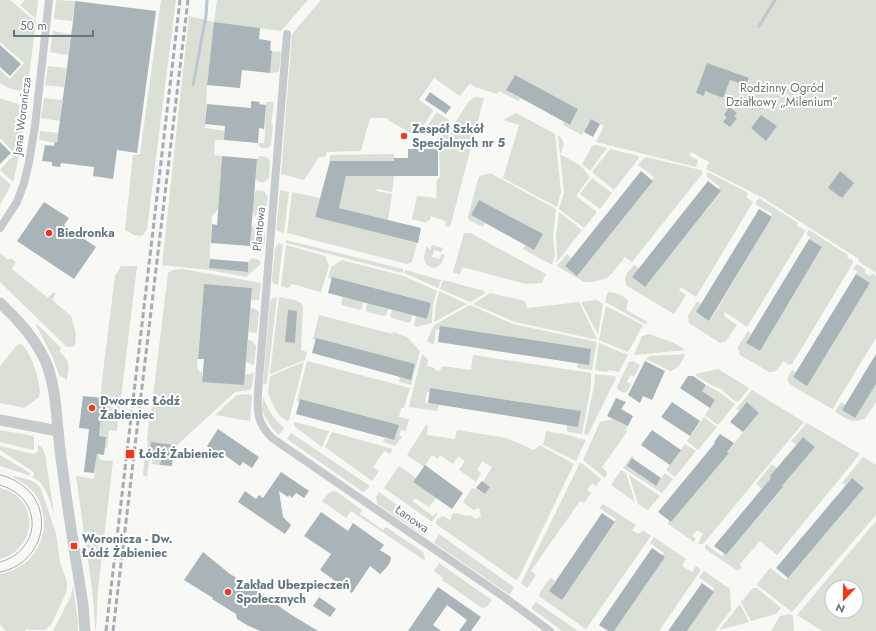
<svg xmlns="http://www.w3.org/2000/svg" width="876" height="631" viewBox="0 0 876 631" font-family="Jost,sans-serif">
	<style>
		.green { fill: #dae0d5; fill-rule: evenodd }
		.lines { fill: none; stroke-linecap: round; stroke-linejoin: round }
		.stream { stroke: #bac9cc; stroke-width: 3 }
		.building { fill: #a9b4b9 }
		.minor { stroke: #c5cacd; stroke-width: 8 }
		.tertiary { stroke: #c5cacd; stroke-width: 11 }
		.tram { stroke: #a5adb2; stroke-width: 1 }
		.rail { stroke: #a5adb2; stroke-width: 3; stroke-dasharray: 6 3; stroke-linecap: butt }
		.poi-dot { fill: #f1371c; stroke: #fff; stroke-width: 1.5 }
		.labels { text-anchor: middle; stroke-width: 4; stroke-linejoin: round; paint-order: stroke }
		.park-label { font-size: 12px; fill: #677a60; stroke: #fff }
		.street-label { font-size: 12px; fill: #607782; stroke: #fff }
		.poi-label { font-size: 12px; font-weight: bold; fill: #607782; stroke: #fff; text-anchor: start }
	</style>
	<rect width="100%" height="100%" fill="#f8f8f5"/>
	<g class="green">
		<path d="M0 0H10L36 22 27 90 25 91C16 91 7 88 0 83V70L10 79 24 63 0 42Z"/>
		<polygon points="25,0 38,0 36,19 20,5"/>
		<polygon points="56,0 75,1 72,21 54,19"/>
		<polygon points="161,0 176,0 147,229 142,236 134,235 125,230 133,155 140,154"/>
		<path d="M217 0H308L281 31 214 22 207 85 205 128 225 131 224 140H215L214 155 222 156 218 209 212 216 209 268 247 272 248 262 252 258C256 259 260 259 261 264L246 277 209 270 162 265 189 16 214 22Z"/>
		<polygon points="321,0 876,0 876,273 858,261 859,259 763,198 706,169 709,162 691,152 690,156 698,160 696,167 596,142 604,126 591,119 582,135 563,125 564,122 570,125 578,109 515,75 506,90 520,98 519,101 499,91 497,94 475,87 470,83 460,96 434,78 419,100 432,109 433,111 417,135 414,135 388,120 387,118 370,118 361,151 327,152 325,157 319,157 304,180 281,174 292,34"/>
		<polygon points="53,31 71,34 68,55 50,52"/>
		<polygon points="272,51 277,52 279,51 281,53 279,72 270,73"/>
		<polygon points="48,66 66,68 64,87 45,85"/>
		<polygon points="475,97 484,98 450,227 445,226 446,221 431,216 429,221 427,221 426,223 412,219 417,196 436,198 437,180 440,177 439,146 417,146 417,141 430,142 444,134 457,120 469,101"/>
		<path d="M0 98C7 102 19 102 25 109L19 156 13 182 0 170 15 154 0 138Z"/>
		<polygon points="44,98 62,100 60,121 41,118"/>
		<polygon points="266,102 274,102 271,124 273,126 271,145 268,148 261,148 258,143 264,143 265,133"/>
		<path d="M437 112 449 120C443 129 432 137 421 135Z"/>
		<polygon points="516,113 555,134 561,192 557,207 503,178 519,125 503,120"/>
		<polygon points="40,131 58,133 57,143 39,140"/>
		<path d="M558 135C566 142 564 146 560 154L581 166 590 177 576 196 597 212 584 228 559 209 564 192Z"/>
		<polygon points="596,145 607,148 590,171 582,164 592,146"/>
		<polygon points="610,149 639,156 639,158 614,190 592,172"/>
		<polygon points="394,154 394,161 330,161 330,155"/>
		<polygon points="260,156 267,157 270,161 269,178 264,182 258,182 255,178 257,159"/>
		<polygon points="646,157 701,170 703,173 632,262 625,257 612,273 607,278 593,282 584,282 557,266 567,254 571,258 565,266 577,275 653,181 652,180 654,177 638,165 643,159"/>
		<path d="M708 172 748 193 746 197 753 202 696 297 681 287 679 291 686 295 674 314 627 286C622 276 628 272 634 265L639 268 632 277 645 287 721 192 718 189 720 187 706 176Z"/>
		<polygon points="490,173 556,209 553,236 555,256 552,265 523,249 525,245 534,249 542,234 479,200 471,215 485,223 483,227 469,220 468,217 478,179 480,176"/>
		<polygon points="0,175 11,185 0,205"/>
		<polygon points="346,176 394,176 392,192 377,189 376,191 392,194 388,220 339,208"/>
		<polygon points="592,178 612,193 600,209 580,194"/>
		<path d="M257 190 264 191 268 197 266 212 263 216 255 217C251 210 252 196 257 190Z"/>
		<polygon points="280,190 289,192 284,233 276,230"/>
		<polygon points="292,192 320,198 315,217 417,243 412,262 407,264 287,233"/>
		<polygon points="759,198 798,223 797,226 805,230 805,232 747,327 725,312 724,316 737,325 726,341 720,343 689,323 688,316 697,301 701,304 696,313 710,321 772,217 771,216 772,214 755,204"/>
		<polygon points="559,212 582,230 557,262 556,262 557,257 556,236"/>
		<path d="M255 225C264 225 266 230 265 238 265 241 265 246 262 248 260 251 256 250 253 250L250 247 251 228Z"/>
		<path d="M809 230 848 255 847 257 853 261V263L792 364 789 365 783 361C779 367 777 373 769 372L740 355 738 349V347L748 331 751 333 746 343 760 351 822 247 809 239 810 237 806 234Z"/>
		<polygon points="464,233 470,233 546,274 542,283 526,284 462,267 460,275 453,272"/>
		<polygon points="286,240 403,269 403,273 286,243"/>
		<polygon points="278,243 283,245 278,285 273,283 272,279 275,249"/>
		<polygon points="286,245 325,256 329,266 321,292 292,284 288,288 281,286"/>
		<path d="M432 245 443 248 442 252 434 250 432 257 440 259 441 254 445 255C443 259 442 264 438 266 432 270 425 266 424 258 424 255 426 250 427 246L430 250Z"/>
		<polygon points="0,253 8,260 10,258 16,262 12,269 48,298 53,292 56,294 52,300 71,316 76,334 75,346 67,347 0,282"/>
		<polygon points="342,260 404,276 437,291 433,305 432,323 416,327 414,325 416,316 427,319 431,303 332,277 332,279 328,278 331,267"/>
		<path d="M857 264 866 270 865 273 870 276 872 273 876 276V338L838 400 833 409H832L791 385C785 380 788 376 792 370L796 372 793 377 807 385 870 283 856 274 858 271 853 269Z"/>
		<polygon points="121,266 137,266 117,431 109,430 107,448 105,448 93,436 100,430 103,398 101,395 102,380 115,276"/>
		<polygon points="182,269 261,283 259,300 252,300 251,298 252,288 204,284 203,294 197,368 200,372 202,372 202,381 243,385 244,375 254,373 252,387 250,390 235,392 176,446 159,443 162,455 160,465 152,464 153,454 150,454 147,477 144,476 144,475 143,474 145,456 146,456 148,440 147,440 149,421 150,421 168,273 173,270"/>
		<polygon points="405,270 441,280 438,288 404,273"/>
		<polygon points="443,280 485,291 484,294 470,302 440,289"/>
		<polygon points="439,291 467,304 434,322 436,304"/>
		<path d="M609 292C617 293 623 295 628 301L626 310 646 321 647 324 643 323 605 302 607 294Z"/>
		<polygon points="490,293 525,301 527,308 579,302 597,339 594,339 515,322 473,304"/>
		<polygon points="277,297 267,383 263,385 270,302 273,298"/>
		<polygon points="279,297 295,300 302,304 303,308 301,350 307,352 305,360 270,374"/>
		<polygon points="343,297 363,302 362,308 360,310 342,305 341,303"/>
		<polygon points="597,300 603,304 598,335 581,302"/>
		<polygon points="367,303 388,309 386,315 384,316 367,312 366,309"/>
		<polygon points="470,305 513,324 597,342 592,370 577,368 578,363 440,330 436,329 434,345 427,341 434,325"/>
		<polygon points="606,306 643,325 628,352 599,340"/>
		<polygon points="251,308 256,309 259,312 257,333 249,332 250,311"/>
		<polygon points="392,310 412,315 411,321 409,323 392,318 390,316"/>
		<polygon points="319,315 393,334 393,332 407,337 420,351 411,385 399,382 400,377 313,339"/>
		<path d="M37 324 61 348 59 351C71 363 69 363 67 380L65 379 59 375 53 358 36 325Z"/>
		<polygon points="649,334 672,342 686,350 634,355 642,336"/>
		<polygon points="248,340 252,341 256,346 254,365 246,362"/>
		<polygon points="599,343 628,355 619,372 609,370 606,372 595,370"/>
		<path d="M21 344C30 349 43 387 39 397L24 408 0 403V366L17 345Z"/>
		<polygon points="422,354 428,360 427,366 435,368 435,370 440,371 442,366 471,370 473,355 591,373 591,386 582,434 568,432 567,430 567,425 578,427 581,411 431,388 430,392 427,392 425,403 439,405 437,411 409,407"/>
		<path d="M685 354C682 362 679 369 670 371L646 359 650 356Z"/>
		<polygon points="307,361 410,388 404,408 401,408 399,417 409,419 406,431 401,430 399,435 402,437 395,446 383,442 384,438 394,440 398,425 300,399 299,402 297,401"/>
		<polygon points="633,361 640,365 634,377 630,375 627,382 631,384 628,391 624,393 618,390 617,387 629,362"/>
		<polygon points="304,362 289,420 287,421 280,416 276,411 268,393 270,376"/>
		<polygon points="718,369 749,388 738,402 733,400 721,389 711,385 695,375 696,374"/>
		<polygon points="595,374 614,376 616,378 588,435 584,434 594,386"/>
		<path d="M876 384V402L864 420 862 419C853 425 843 416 835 412L841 402 845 405 842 410 855 418Z"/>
		<polygon points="706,385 718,391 735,404 718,425 705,415 715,400 702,391"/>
		<polygon points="752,390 804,422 703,544 698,544 699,541 703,534 697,530 692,536 696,539 694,542 668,524 669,521 671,522 728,453 727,452 759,413 747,402 740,411 736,409"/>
		<polygon points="249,394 252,396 250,421 215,415 237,395"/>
		<path d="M263 397C269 411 272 417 284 428L279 435 272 428 262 411Z"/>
		<polygon points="704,417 717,427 698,450 687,441"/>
		<polygon points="614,419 628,426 626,430 627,432 602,467 607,472 605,478 583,460 600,422"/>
		<polygon points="295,422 329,431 322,447 294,426 294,424"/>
		<polygon points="807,423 860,454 777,555 760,541 740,564 742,569 740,568 738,571 705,549 705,546 706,544 722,556 724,554 726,555 783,488 782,486 815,447 803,437 796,445 791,441"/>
		<polygon points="426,425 428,425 427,435 455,439 457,430 506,438 534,450 540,445 574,464 524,567 518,579 516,580 436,524 436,523 437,519 443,516 450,520 453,513 469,516 470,515 476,519 481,516 479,508 473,510 463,502 472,488 476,489 485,494 490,487 483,482 492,467 482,461 477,470 481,473 476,482 459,470 465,461 458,456 453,464 440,455 438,459 432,455 424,467 407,455"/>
		<polygon points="0,430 34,436 34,449 33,450 0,442"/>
		<polygon points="546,431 573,436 577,438 586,440 576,461 542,444 544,442"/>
		<polygon points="332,432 393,449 390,454 384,451 373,467 379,471 372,481 325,447"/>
		<polygon points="291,433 370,486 365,491 363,492 287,439"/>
		<path d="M38 444 42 448 45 454 54 514C49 500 47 484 33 478L34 473 32 471 0 450V446L33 454 38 452Z"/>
		<polygon points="685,444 696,451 675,477 666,470"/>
		<polygon points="97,453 98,454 100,460 113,461 98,590 96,630 95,629 94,609 91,582 76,476 94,479"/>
		<polygon points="0,455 30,473 30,475 28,475 0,466"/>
		<polygon points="633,456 634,457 632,458 627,466 655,486 665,473 673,479 662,493 623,468 631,457"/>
		<polygon points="863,457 876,465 876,515 792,612 757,585 757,584 770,568 786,580 864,488 852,478 845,485 842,483"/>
		<polygon points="580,463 583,464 601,479 596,486 592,483 587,490 591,493 584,503 580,501 531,571 536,575 527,588 521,583"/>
		<polygon points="772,464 777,468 770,476 771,478 762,489 756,484"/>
		<polygon points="399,466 416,478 413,482 436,498 429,507 415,498 412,501 433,516 436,513 438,513 433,521 431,521 384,488"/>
		<polygon points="621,470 626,473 635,502 611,485"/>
		<polygon points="629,475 660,496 648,510 638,504"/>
		<path d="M14 476C22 478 34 479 40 487L56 533 60 562 67 582V587L66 593 51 625 45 630H31L27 629 25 631H6L0 625V574C36 568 55 530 37 497 32 488 22 482 13 477Z"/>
		<path d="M0 488C5 489 10 491 14 494 41 513 30 552 0 559Z"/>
		<polygon points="332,491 337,492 362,510 360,514 383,530 386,527 423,552 425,558 424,560 351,511 346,518 322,501 327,495"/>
		<polygon points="379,492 428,527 423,535 377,504 376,497"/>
		<polygon points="603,504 636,525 632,530 638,534 641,532 642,532 643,530 651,536 586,629 540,597 539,594 550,578 551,578 555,581 549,591 562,599 615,523 614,521 616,519 599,508"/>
		<path d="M876 521V631H822L797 615ZM832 587H856V611H832Z"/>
		<polygon points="439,534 514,587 510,595 434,543"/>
		<polygon points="654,537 686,559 682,566 692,572 696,566 701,570 659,631 614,631 664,553 650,543"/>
		<path d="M439 563 492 600C489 604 487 608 482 608L442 580 443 578 434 571Z"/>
		<polygon points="704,571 730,589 731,610 715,631 687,631 714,592 712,590 714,588 699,577"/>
		<polygon points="73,586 78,622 78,631 53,631 71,596"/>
		<polygon points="753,588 757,588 781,608 776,614 751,621 741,602"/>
		<polygon points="536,602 578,631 562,631 531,608"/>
		<polygon points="740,604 749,622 719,630"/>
		<polygon points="790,614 793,616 794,631 771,631 780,616"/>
	</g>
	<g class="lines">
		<g class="stream">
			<polyline points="759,26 775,0"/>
			<polyline points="193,85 206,16 207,0"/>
		</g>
	</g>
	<g class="building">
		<polygon points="75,1 156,11 137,153 117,150 113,179 93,176 94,167 61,163 60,167 52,166 52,162 42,161 45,145 54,146 55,142 57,143 73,21"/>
		<polygon points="214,22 260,28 259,39 271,41 270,50 272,51 270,73 242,70 240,88 207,85"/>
		<polygon points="0,45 21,64 10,76 0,67"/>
		<polygon points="707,63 749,78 746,85 730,80 723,98 705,91 704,96 696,93"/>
		<polygon points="515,75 578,109 570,125 506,90"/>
		<polygon points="430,92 451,107 446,114 425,100"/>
		<polygon points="251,101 260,102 259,104 266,105 264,129 259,128 258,143 224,140 225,126 205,124 207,104 251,108"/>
		<polygon points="729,107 737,113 734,116 737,118 730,127 723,122 727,117 724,115"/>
		<polygon points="761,115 777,126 766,141 751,128"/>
		<polygon points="591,119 600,124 593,137 584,132"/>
		<polygon points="0,142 11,153 0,164"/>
		<polygon points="408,149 438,149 438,176 346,176 339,208 421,228 418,243 315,217 330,161 394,161 394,158 408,158"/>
		<polygon points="222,156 257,159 250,246 211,243 212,224 217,225"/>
		<polygon points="641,171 653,181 577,276 565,266"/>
		<polygon points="840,171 854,183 842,198 828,188"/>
		<polygon points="708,181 721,191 645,287 632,277"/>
		<polygon points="479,200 543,234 534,250 471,215"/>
		<polygon points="44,202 69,218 64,225 96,247 74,279 17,241"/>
		<polygon points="759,209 772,217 709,321 696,312"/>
		<polygon points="809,239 822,247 760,351 746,343"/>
		<polygon points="210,259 248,262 248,272 209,268"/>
		<polygon points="856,274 870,283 807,386 793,377"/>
		<polygon points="332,277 431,303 427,319 328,293"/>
		<polygon points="204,284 252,288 244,385 202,382 204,359 198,359"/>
		<polygon points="288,310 297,311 295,343 285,342"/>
		<polygon points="440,326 591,349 589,365 438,342"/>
		<polygon points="316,338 415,364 411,380 312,353"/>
		<polygon points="876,354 876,384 855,418 842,410"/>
		<polygon points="645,361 665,371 652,400 643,396 640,403 628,395"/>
		<polygon points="688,376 693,376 706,385 702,391 715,400 710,408 680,388"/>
		<polygon points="430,388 581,411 578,427 428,403"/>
		<polygon points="83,396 103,398 99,436 106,437 104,455 97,454 94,473 84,472 89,429 79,428"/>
		<polygon points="616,398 626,402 621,409 633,416 628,426 607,416"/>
		<polygon points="300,399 399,425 394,440 296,414"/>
		<polygon points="672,402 700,421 690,436 661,417"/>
		<polygon points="747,402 759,413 743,432 730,422"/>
		<polygon points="218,429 259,457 252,468 243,462 240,466 219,451 218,454 207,446"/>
		<polygon points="652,430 681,450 670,465 641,445"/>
		<polygon points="720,434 734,443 727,452 729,453 671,522 658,512 715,443 714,442"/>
		<polygon points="803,437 815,447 782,486 783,487 726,555 714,546 771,478 770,476"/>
		<polygon points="151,442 174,445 172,466 160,465 161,460 149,458"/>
		<polygon points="632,458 661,478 656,486 627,466"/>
		<polygon points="425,465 463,493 452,509 413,482"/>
		<polygon points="281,472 309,491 304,498 296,493 292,498 289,495 288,497 279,491 283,517 291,525 285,534 238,502 245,491 256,499 259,495 263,498"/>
		<polygon points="852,478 864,488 788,578 776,568"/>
		<polygon points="482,481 490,487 485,494 476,488"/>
		<polygon points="321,512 348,531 353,523 384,545 380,550 391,557 390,562 387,567 380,574 370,566 352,593 320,570 331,554 304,536"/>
		<polygon points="602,513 615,522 562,600 549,591"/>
		<polygon points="652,548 665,557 614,631 608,631 599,625"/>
		<polygon points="203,552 230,574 253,588 267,596 266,597 290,614 318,631 260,631 247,625 237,619 236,614 212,599 213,598 184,580"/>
		<polygon points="702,583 714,592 687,631 668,631"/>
		<polygon points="438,587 481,617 471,631 459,631 467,620 447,605 433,625 441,631 408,631"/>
		<polygon points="319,597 336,609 330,617 313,606"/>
	</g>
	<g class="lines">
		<g class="minor">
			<path d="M287 34 258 392C257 412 257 423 272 438L504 597 550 631"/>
			<polyline points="0,228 17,202 24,183 29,162 35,126 49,0"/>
		</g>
		<g class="tertiary">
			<path d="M0 303C18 320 34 337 45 360 57 388 56 419 60 449 66 501 75 553 83 605L85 631"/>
			<polyline points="0,420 58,431"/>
		</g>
		<g class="tram">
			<path d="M0 475C10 477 19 482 27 489 56 518 39 565 0 572"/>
			<path d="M0 485C9 488 17 492 23 499 43 523 28 555 0 562"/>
		</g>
		<g class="rail">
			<polyline points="106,631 180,0"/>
			<polyline points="113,631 188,0"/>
		</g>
	</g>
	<g class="poi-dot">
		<circle cx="404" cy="136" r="4"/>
		<circle cx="49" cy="233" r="4"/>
		<circle cx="92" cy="408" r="4"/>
		<rect x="125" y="449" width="10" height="10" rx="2"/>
		<rect x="70" y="542" width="8" height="8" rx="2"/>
		<circle cx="228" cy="592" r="4"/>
	</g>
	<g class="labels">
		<g class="park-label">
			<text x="782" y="92">Rodzinny Ogród<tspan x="782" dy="14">Działkowy „Milenium”</tspan></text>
		</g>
		<g class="street-label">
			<text transform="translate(22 116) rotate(-83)" y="4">Jana Woronicza</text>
			<text transform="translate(259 229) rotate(-85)" y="4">Plantowa</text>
			<text transform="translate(412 519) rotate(35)" y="4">Łanowa</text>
		</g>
		<g class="poi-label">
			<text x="412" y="133">Zespół Szkół<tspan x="412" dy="14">Specjalnych nr 5</tspan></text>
			<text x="57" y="237">Biedronka</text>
			<text x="100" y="405">Dworzec Łódź<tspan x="100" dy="14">Żabieniec</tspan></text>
			<text x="139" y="458">Łódź Żabieniec</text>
			<text x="82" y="543">Woronicza - Dw.<tspan x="82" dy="14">Łódź Żabieniec</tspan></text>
			<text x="236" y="589">Zakład Ubezpieczeń<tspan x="236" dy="14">Społecznych</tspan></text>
		</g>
	</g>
	<g transform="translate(844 599) rotate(202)"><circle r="19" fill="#ffffff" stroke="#bfc9cd"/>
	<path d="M0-3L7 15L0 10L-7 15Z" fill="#f1371c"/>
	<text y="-6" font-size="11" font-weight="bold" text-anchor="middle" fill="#607782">N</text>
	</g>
	<path d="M14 30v6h79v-6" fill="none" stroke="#607782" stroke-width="2"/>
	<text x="20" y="30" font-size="12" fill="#607782" stroke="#ffffff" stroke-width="3" paint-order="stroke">50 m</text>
</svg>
